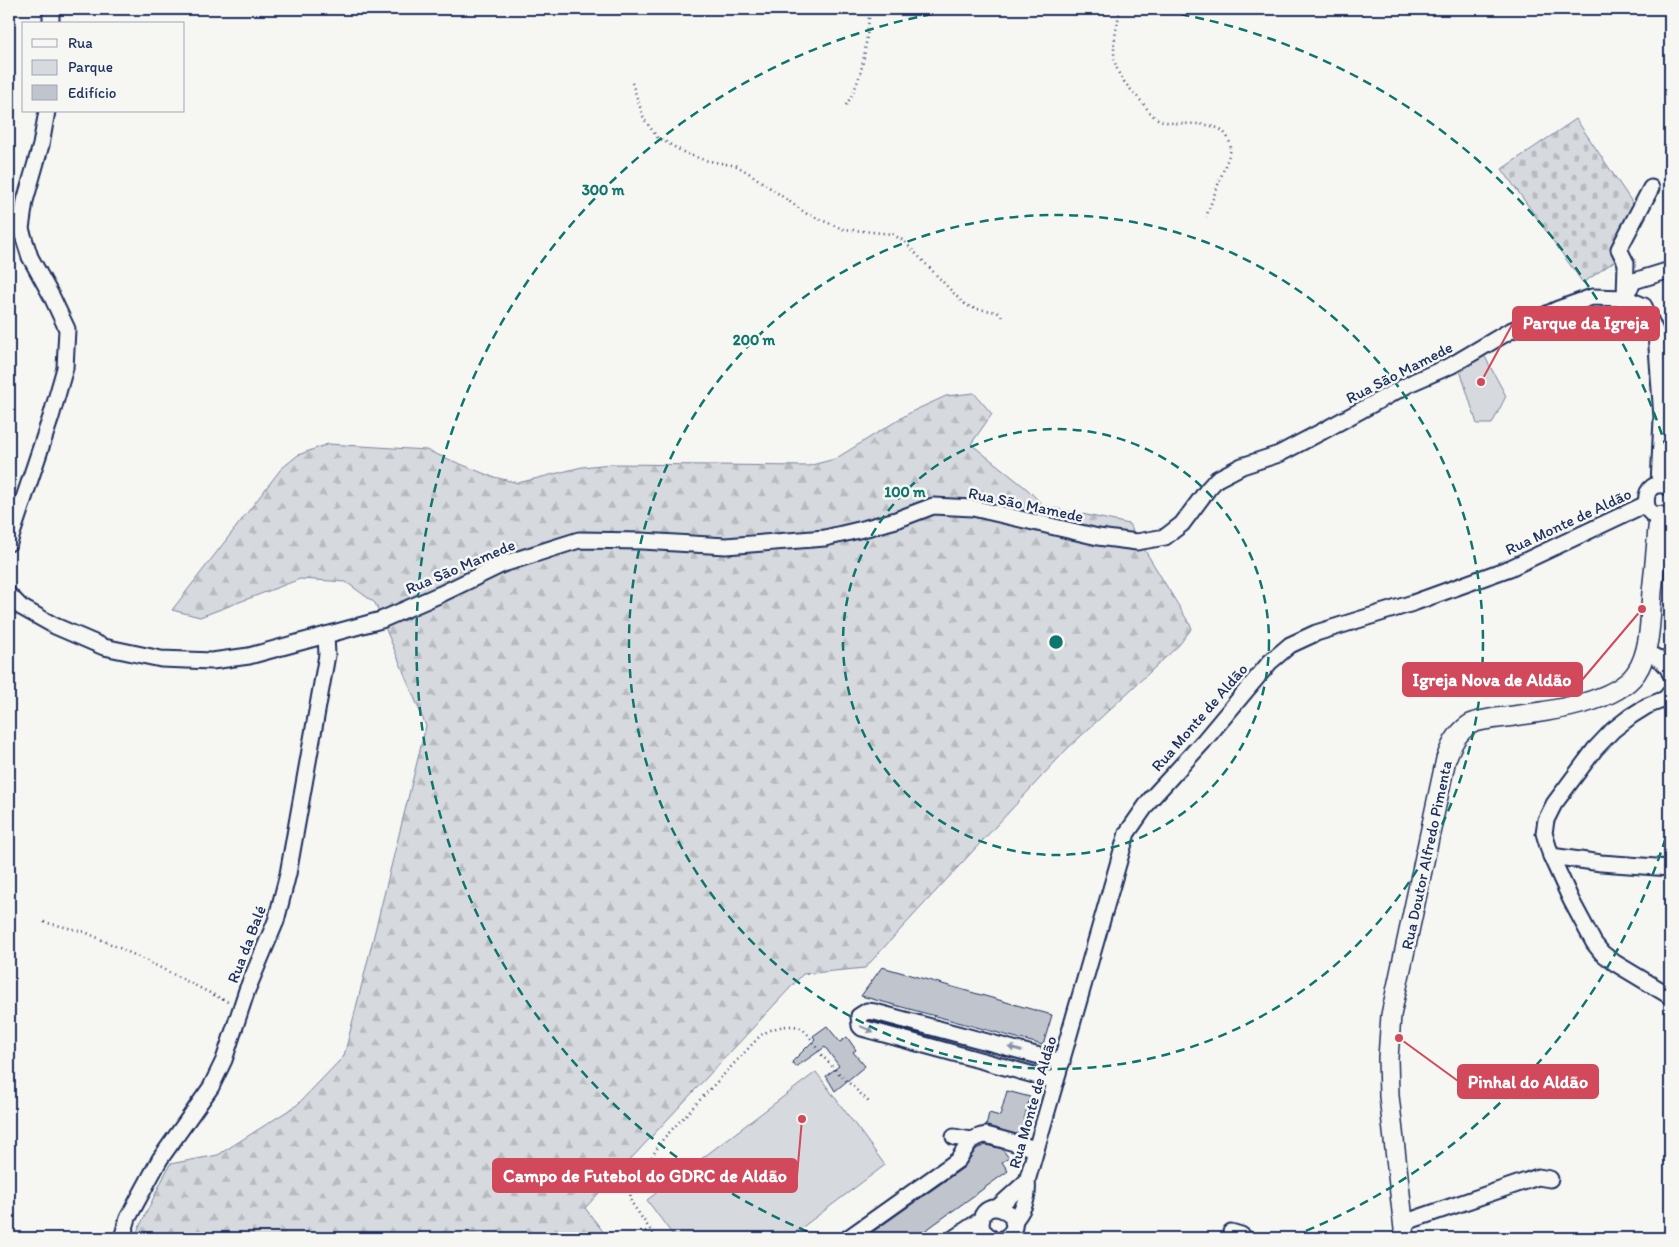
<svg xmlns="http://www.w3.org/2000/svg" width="1679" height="1247" viewBox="0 0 1679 1247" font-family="Itim,sans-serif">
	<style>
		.green { fill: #d6d9dd; stroke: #78849e }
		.forest { fill: url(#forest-firs); stroke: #78849e }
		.cemetery { fill: url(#cemetery-stones); stroke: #78849e }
		.building { fill: #c0c4cd; stroke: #1b2f5e }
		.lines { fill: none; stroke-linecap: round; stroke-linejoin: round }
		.minor-casing { stroke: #1b2f5e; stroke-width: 19 }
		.major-casing { stroke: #1b2f5e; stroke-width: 22 }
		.path { stroke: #1b2f5e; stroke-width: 2.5; stroke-dasharray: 1 4; stroke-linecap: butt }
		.minor { stroke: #f6f6f2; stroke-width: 15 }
		.major { stroke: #f6f6f2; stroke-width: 19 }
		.oneway { fill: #8892a8 }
		.ring { fill: none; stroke: #0f766e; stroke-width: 2.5; stroke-dasharray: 9 6 }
		.labels { text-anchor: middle; stroke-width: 5; stroke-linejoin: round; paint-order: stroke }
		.street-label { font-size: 16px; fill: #1b2f5e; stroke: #f6f6f2 }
		.centre { fill: #0f766e; stroke: #f6f6f2; stroke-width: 2.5 }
		.ring-label { font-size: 15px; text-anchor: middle; font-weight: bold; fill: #0f766e; stroke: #f6f6f2; stroke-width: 5; stroke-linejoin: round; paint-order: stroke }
		.leader { fill: none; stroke: #d1495b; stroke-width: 2 }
		.callout-dot { fill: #d1495b; stroke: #f6f6f2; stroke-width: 2 }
		.callout { fill: #d1495b; stroke: #d1495b; stroke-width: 2 }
		.callout-label { font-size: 18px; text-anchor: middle; font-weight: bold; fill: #fff }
	</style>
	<defs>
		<pattern id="forest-firs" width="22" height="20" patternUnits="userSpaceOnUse" patternTransform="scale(1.25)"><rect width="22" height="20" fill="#d6d9dd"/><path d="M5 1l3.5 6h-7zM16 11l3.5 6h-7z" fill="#b7bbc0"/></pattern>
		<pattern id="cemetery-stones" width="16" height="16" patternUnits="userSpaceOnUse" patternTransform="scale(1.25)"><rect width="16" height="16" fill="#d6d9dd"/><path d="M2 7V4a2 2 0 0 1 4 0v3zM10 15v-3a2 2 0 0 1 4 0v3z" fill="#b7bbc0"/></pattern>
	</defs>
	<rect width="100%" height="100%" fill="#f6f6f2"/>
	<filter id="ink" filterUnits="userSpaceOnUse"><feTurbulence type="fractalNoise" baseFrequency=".02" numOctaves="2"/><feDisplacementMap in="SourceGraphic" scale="10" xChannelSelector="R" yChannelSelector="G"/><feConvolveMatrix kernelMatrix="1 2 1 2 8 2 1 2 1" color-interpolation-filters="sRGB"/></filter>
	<g filter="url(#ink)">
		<g class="green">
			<polygon points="1484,355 1506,396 1492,424 1477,424 1459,367"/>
			<polygon points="816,1072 885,1165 788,1238 675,1238 647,1200"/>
		</g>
		<polygon class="forest" points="974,393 992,414 971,444 1027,489 1044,506 1129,524 1192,628 1179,645 1067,749 865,968 803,974 585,1208 608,1238 134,1238 170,1164 218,1155 297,1105 344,1056 426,726 375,603 346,582 300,579 200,617 172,610 281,469 298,455 328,444 426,450 490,476 518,483 582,467 611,464 808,466 835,459 911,412 946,396"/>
		<polygon class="cemetery" points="1576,119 1636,208 1611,246 1619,258 1583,283 1502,169"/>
		<g class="building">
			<polygon points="882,967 1052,1015 1043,1045 861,996"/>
			<polygon points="827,1026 840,1042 847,1037 856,1050 853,1052 865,1066 835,1091 826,1076 839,1066 825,1047 796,1067 792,1062 815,1039 813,1036"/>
			<polygon points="1007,1091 1030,1097 1020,1135 986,1126 989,1113 1000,1116"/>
			<polygon points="986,1145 1002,1149 1009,1158 1002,1162 1008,1171 915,1238 864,1238 963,1168 976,1149"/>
		</g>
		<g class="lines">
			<g class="minor-casing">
				<g id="minor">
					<polyline points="51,24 51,9"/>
					<polyline points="1625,296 1634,281 1670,270"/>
					<polyline points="1625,298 1626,263 1619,249 1651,188"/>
					<path d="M1670 488C1639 470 1638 531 1670 513"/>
					<polyline points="9,543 51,417 65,368 67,329 52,297 30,257 21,229 25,201 41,145 47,111"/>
					<polyline points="9,595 21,607 55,626 104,647 161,659 212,661 249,656 381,620 441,594 503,564 579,540 642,541 726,546 825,538 863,529 896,520 933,506 973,508 1098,537 1137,542 1165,537 1182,524 1208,489 1217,479 1242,466 1279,454 1321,432 1413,382 1452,365 1508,332 1558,309 1592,297 1625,298 1644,306 1656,333 1662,418 1659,485"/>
					<path d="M1644 652C1655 656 1666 661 1670 673"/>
					<polyline points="1670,693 1665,699 1647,706 1631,716 1613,730 1595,749 1554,804 1546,820 1544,833 1551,856 1571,900 1594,943 1602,953 1615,963 1670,996"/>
					<polyline points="1551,856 1601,863 1670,868"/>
					<polyline points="1056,1081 862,1028 860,1026 859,1016 867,1011 875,1012 1062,1062"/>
					<polyline points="954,1137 971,1140 981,1136 986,1135 1036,1149"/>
					<polyline points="998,1207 1027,1181"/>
					<path d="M1013 1222C1023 1211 1029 1197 1027 1181L1127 833 1150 800 1203 742 1270 662 1290 645 1316 633 1413 603 1510 568 1646 504"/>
					<polyline points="1403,1223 1538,1177 1550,1179"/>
					<polyline points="1231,1232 1241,1235 1245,1238"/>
					<polyline points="122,1238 128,1218 160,1159 211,1087 224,1060 247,990 276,921 288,874 327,655 326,635"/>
					<polyline points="848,1238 958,1160 971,1140"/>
					<polyline points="954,1238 982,1219"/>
					<path d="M991 1238 982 1230C973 1189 1038 1214 1005 1238"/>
				</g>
			</g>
			<g class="major-casing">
				<path id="major" d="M1405 1238 1389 1096 1388 1058 1391 1015 1446 759C1451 746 1456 734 1469 725 1476 720 1496 718 1506 717 1542 712 1614 705 1636 673 1651 651 1650 618 1652 592 1655 566 1657 541 1659 516"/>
			</g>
			<g class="path">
				<path d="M1120 9C1117 28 1110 51 1117 69 1121 81 1132 90 1140 100 1145 105 1151 116 1158 119 1180 131 1228 111 1231 150L1206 217"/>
				<path d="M632 83 644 119 657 137 685 153 704 160 737 166 752 175 807 214 843 229 892 234 904 241 962 302C975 312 984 308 999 313L1003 318"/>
				<path d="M846 105C865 77 866 41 870 9"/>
				<polyline points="44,922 85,932 141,958 228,1002"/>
				<path d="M656 1238 631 1202 630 1191 663 1139 761 1035C772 1028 791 1022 802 1029 810 1034 815 1047 821 1054 835 1071 855 1088 871 1104"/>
			</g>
			<use href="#minor" class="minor"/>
			<use href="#major" class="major"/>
		</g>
		<defs><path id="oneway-solid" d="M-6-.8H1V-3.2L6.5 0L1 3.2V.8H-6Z" transform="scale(1.25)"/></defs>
		<g class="oneway">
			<use href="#oneway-solid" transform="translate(867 1029) rotate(23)"/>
			<use href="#oneway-solid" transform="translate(1015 1049) rotate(-165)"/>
		</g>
	</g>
	<g class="ring">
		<circle cx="1056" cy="642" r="213"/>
		<circle cx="1056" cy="642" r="427"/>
		<path d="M1670 824A640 640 0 0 1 1291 1237M821 1237A640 640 0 0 1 961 9M1151 9A640 640 0 0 1 1670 460"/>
	</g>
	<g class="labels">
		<g class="street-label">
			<text transform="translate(1399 372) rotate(-27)" y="6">Rua São Mamede</text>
			<text transform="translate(1026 504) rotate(12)" y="6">Rua São Mamede</text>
			<text transform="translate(1568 521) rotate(-25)" y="6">Rua Monte de Aldão</text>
			<text transform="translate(460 566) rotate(-23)" y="6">Rua São Mamede</text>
			<text transform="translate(1199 717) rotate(-49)" y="6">Rua Monte de Aldão</text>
			<text transform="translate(1426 855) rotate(-78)" y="6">Rua Doutor Alfredo Pimenta</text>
			<text transform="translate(246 944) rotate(-69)" y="6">Rua da Balé</text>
			<text transform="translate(1032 1102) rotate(-74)" y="6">Rua Monte de Aldão</text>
		</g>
	</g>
	<circle cx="1056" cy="642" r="8" class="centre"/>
	<g class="ring-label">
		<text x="603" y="195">300 m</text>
		<text x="754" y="345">200 m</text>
		<text x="905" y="497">100 m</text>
	</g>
	<path class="leader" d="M1481 382L1513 323M1642 609L1582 680M1399 1038L1458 1081M802 1119L797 1176"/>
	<g class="callout-dot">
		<circle cx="1481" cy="382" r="5"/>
		<circle cx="1642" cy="609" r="5"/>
		<circle cx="1399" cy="1038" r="5"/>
		<circle cx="802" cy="1119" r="5"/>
	</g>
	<g class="callout">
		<rect x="1513" y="307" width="146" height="33" rx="5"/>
		<rect x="1403" y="663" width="179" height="33" rx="5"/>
		<rect x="1458" y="1065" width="140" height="33" rx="5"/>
		<rect x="493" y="1159" width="304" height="33" rx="5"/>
	</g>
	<g class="callout-label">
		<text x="1586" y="329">Parque da Igreja</text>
		<text x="1492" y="686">Igreja Nova de Aldão</text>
		<text x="1528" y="1088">Pinhal do Aldão</text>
		<text x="645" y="1182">Campo de Futebol do GDRC de Aldão</text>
	</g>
	<rect width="1679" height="1247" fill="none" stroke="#f6f6f2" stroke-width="30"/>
	<rect x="15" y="15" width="1649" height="1217" fill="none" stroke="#1b2f5e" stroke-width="2" filter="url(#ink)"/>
	<rect x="22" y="22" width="162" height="90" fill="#f6f6f2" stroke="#9ea6b7"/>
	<rect x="32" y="39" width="25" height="8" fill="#f6f6f2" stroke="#9ea6b7"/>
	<text x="68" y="48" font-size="15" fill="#1b2f5e">Rua</text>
	<rect x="32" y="60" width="25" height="15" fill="#d6d9dd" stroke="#9ea6b7"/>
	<text x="68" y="72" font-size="15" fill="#1b2f5e">Parque</text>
	<rect x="32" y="85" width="25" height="15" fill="#c0c4cd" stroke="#9ea6b7"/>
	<text x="68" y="98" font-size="15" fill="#1b2f5e">Edifício</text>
</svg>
